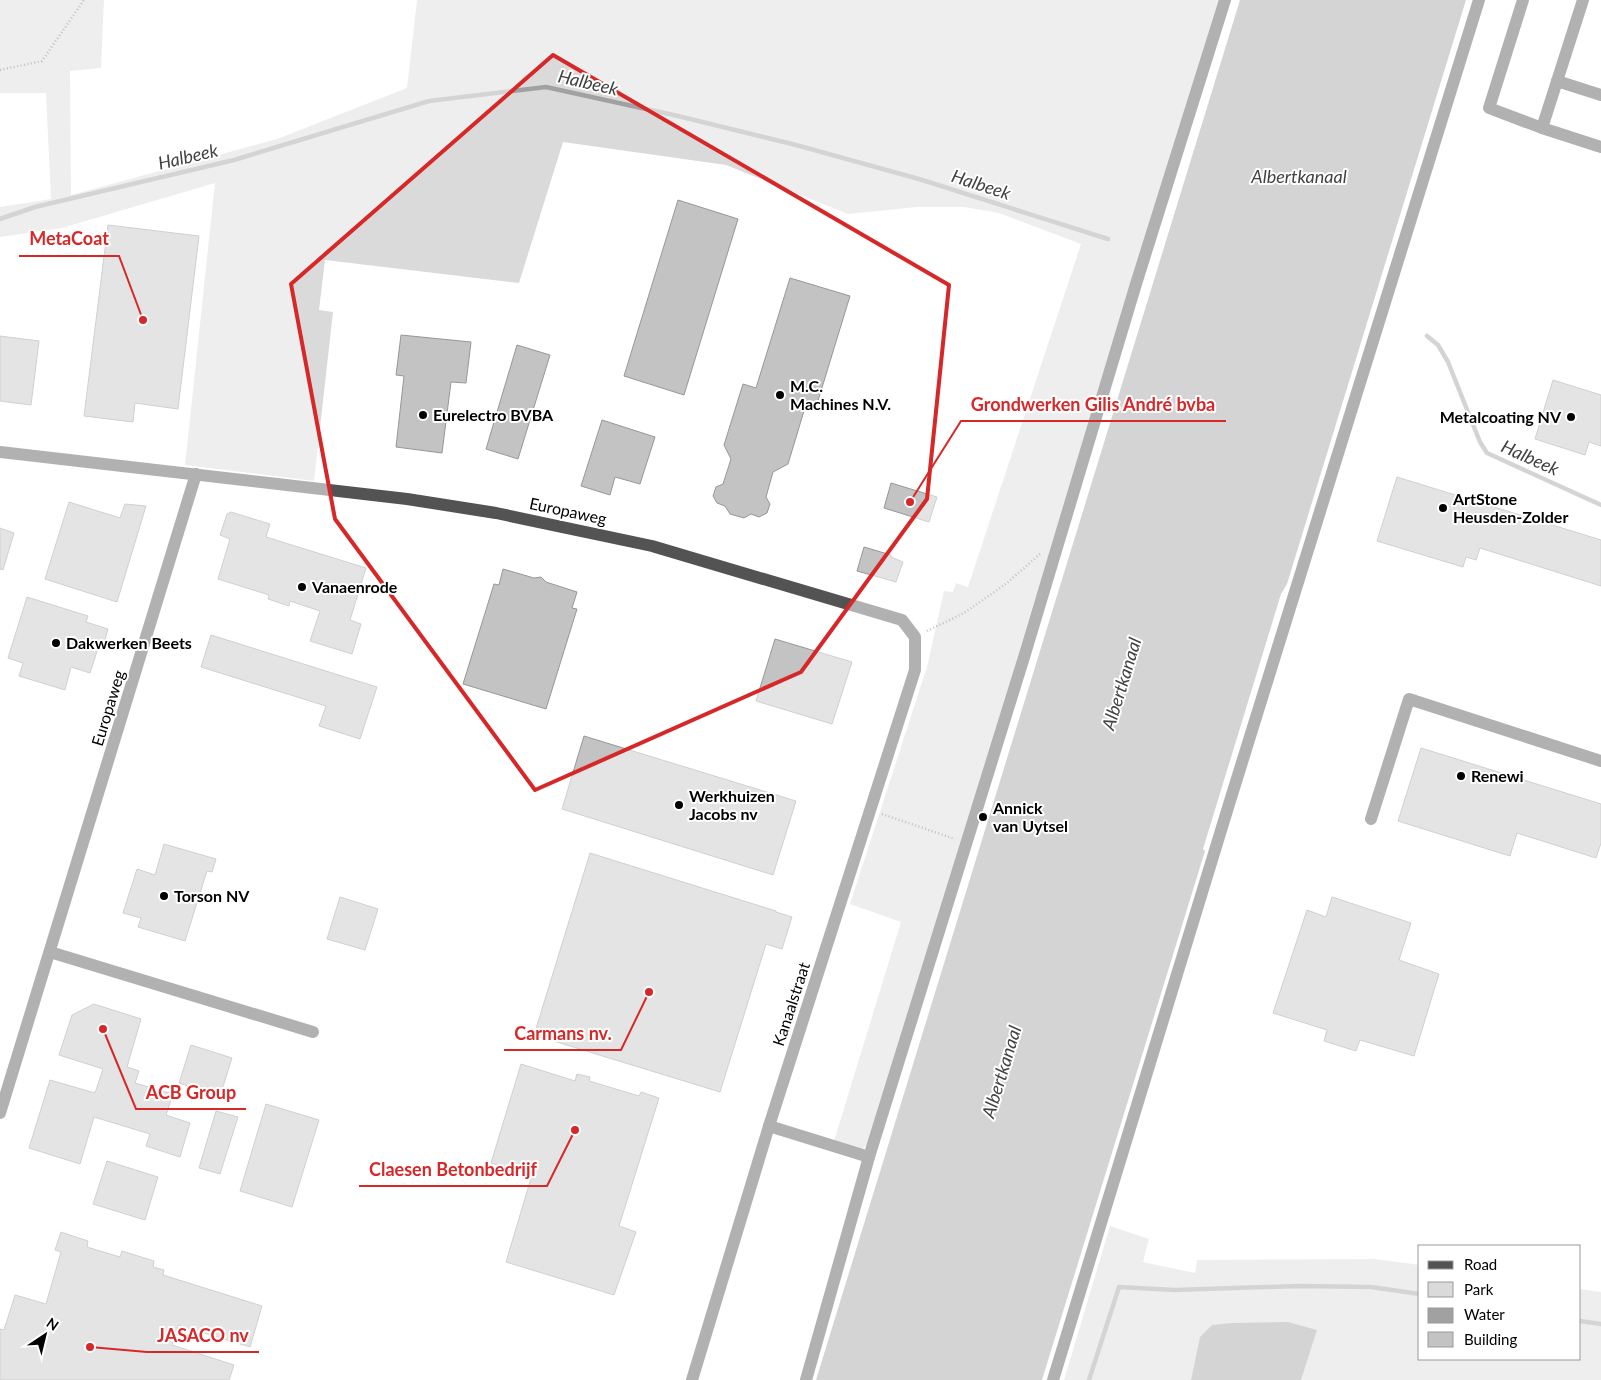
<svg xmlns="http://www.w3.org/2000/svg" width="1601" height="1380" viewBox="0 0 1601 1380" font-family="Lato,sans-serif">
	<style>
		.green { fill: #dadada }
		.water { fill: #a1a1a1 }
		.lines { fill: none; stroke-linecap: round; stroke-linejoin: round }
		.stream { stroke: #a1a1a1; stroke-width: 4.5 }
		.building { fill: #c3c3c3; stroke: #979797 }
		.path { stroke: #757575; stroke-width: 2.5; stroke-dasharray: 1 2.5; stroke-linecap: butt }
		.minor { stroke: #535353; stroke-width: 12 }
		.marked { fill: none; stroke: #d62828; stroke-width: 4; stroke-linejoin: round }
		.poi-dot { fill: #000; stroke: #fff; stroke-width: 2 }
		.labels { text-anchor: middle; stroke-width: 4; stroke-linejoin: round; paint-order: stroke }
		.poi-label { font-size: 16px; font-weight: bold; fill: #000; stroke: #fff; text-anchor: start }
		.street-label { font-size: 16px; fill: #000; stroke: #fff }
		.water-label { font-size: 18px; font-style: italic; fill: #424242; stroke: #fff }
		.leader { fill: none; stroke: #d62828; stroke-width: 2 }
		.callout-dot { fill: #d62828; stroke: #fff; stroke-width: 2 }
		.callout-label { font-size: 18px; text-anchor: middle; font-weight: bold; fill: #d62828; stroke: #fff; stroke-width: 4; stroke-linejoin: round; paint-order: stroke }
	</style>
	<rect width="100%" height="100%" fill="#fff"/>
	<g class="green">
		<polygon points="0,0 104,0 101,68 70,71 71,195 277,139 407,88 417,0 1219,0 1039,592 1035,598 998,725 868,1144 861,1150 834,1141 901,922 850,904 927,667 944,591 953,592 956,583 968,587 1081,244 999,213 964,207 917,207 848,214 726,165 563,142 519,283 325,260 319,310 333,312 314,481 185,465 215,183 62,228 0,237 0,207 51,199 46,93 0,93"/>
		<polygon points="1110,1226 1149,1239 1143,1262 1195,1273 1197,1260 1375,1259 1420,1265 1420,1359 1580,1359 1580,1289 1601,1292 1601,1380 1064,1380"/>
	</g>
	<g class="water">
		<polygon points="1240,0 1466,0 1287,584 1281,594 1203,849 1205,851 1042,1380 816,1380"/>
		<polygon points="1288,1322 1317,1330 1301,1380 1191,1380 1200,1337 1212,1325 1232,1323"/>
	</g>
	<g class="lines">
		<g class="stream">
			<polyline points="0,219 35,207 234,160 429,101 546,87 678,116 796,145 919,179 1108,239"/>
			<polyline points="1427,336 1438,345 1448,362 1480,442 1487,453 1601,505"/>
			<polyline points="1580,1321 1601,1324"/>
			<polyline points="1089,1380 1119,1287 1175,1290 1298,1286 1371,1287 1420,1294"/>
		</g>
	</g>
	<g class="building">
		<polygon points="678,200 738,219 684,395 624,376"/>
		<polygon points="108,225 199,236 178,409 135,403 133,422 84,416"/>
		<polygon points="790,278 850,296 817,404 807,401 788,464 773,472 766,497 770,504 767,513 759,517 751,514 744,518 730,514 725,506 717,503 713,496 716,487 723,484 731,459 724,445 743,384 756,388"/>
		<polygon points="401,335 471,342 466,383 451,382 442,453 396,447 404,376 396,375"/>
		<polygon points="0,336 39,341 31,405 0,401"/>
		<polygon points="517,345 550,355 518,459 486,449"/>
		<polygon points="1553,380 1601,395 1601,446 1589,442 1585,455 1535,439"/>
		<polygon points="602,420 655,437 640,484 615,477 610,495 581,486"/>
		<polygon points="1397,477 1601,540 1601,586 1480,548 1476,560 1466,557 1463,567 1377,541"/>
		<polygon points="891,483 937,497 929,522 884,508"/>
		<polygon points="69,502 120,518 125,504 146,506 117,602 45,579"/>
		<polygon points="231,512 270,524 266,537 366,568 350,620 361,624 352,654 310,641 320,611 290,601 289,606 268,599 269,595 218,579 230,539 220,535 227,514"/>
		<polygon points="0,528 14,533 3,570 0,569"/>
		<polygon points="864,547 891,555 891,557 903,562 896,582 857,571"/>
		<polygon points="503,569 534,578 541,577 546,582 577,592 572,608 577,609 546,709 463,684 494,584 499,585"/>
		<polygon points="27,597 88,616 86,622 108,629 104,643 100,642 90,673 71,667 65,690 19,676 23,663 8,658"/>
		<polygon points="211,635 377,687 360,739 319,726 326,706 201,667"/>
		<polygon points="775,639 852,662 832,724 756,701"/>
		<polygon points="584,736 796,801 773,875 562,809"/>
		<polygon points="1421,748 1601,804 1601,843 1596,858 1517,833 1510,856 1398,821"/>
		<polygon points="164,844 216,859 212,872 207,871 185,941 138,927 141,918 123,913 137,869 155,875"/>
		<polygon points="590,853 776,911 776,912 792,917 782,949 766,944 720,1092 534,1035"/>
		<polygon points="340,897 378,909 365,950 327,939"/>
		<polygon points="1332,897 1411,923 1399,960 1439,974 1414,1056 1360,1040 1356,1051 1324,1041 1327,1030 1273,1013 1307,910 1326,917"/>
		<polygon points="94,1004 141,1019 127,1067 139,1071 135,1083 173,1094 166,1115 190,1123 180,1157 146,1146 150,1134 94,1117 80,1164 29,1148 50,1080 95,1093 103,1069 59,1055 72,1015"/>
		<polygon points="191,1045 232,1058 220,1096 179,1083"/>
		<polygon points="521,1064 575,1081 577,1074 590,1077 589,1081 639,1096 641,1092 659,1098 619,1226 636,1232 614,1295 506,1262 532,1175 491,1163"/>
		<polygon points="266,1104 319,1120 292,1207 240,1191"/>
		<polygon points="216,1111 238,1117 220,1174 199,1168"/>
		<polygon points="107,1161 158,1177 145,1220 93,1204"/>
		<polygon points="61,1232 88,1241 87,1247 120,1257 122,1251 154,1261 153,1267 164,1270 163,1275 262,1306 250,1347 178,1325 172,1345 234,1365 229,1380 0,1380 0,1329 4,1330 15,1295 46,1304 61,1252 55,1250"/>
	</g>
	<g class="lines">
		<g class="path">
			<polyline points="0,70 42,61 84,0"/>
			<polyline points="927,631 964,613 1007,583 1041,553"/>
			<polyline points="882,814 955,839"/>
		</g>
		<g class="minor">
			<polyline points="1523,0 1489,108 1542,128"/>
			<polyline points="1583,0 1542,128 1601,147"/>
			<polyline points="1557,81 1601,95"/>
			<polyline points="0,452 407,499 496,513 652,546 902,620 915,637 915,670 769,1126 692,1380"/>
			<polyline points="1371,819 1409,699 1601,761"/>
			<polyline points="50,952 313,1032"/>
			<polyline points="0,1113 196,474"/>
			<polyline points="769,1126 869,1157 1025,654 1136,284 1225,0"/>
			<polyline points="806,1380 869,1157"/>
			<polyline points="1053,1380 1230,801 1479,0"/>
		</g>
	</g>
	<path d="M0 0H1601V1380H0ZM553 55 949 285 927 499 801 672 535 790 335 519 291 284Z" fill="#fff" fill-opacity=".55" fill-rule="evenodd"/>
	<path class="marked" d="M553 55 949 285 927 499 801 672 535 790 335 519 291 284Z"/>
	<g class="poi-dot">
		<circle cx="780" cy="395" r="5"/>
		<circle cx="423" cy="415" r="5"/>
		<circle cx="1571" cy="417" r="5"/>
		<circle cx="1443" cy="508" r="5"/>
		<circle cx="302" cy="587" r="5"/>
		<circle cx="56" cy="643" r="5"/>
		<circle cx="1461" cy="776" r="5"/>
		<circle cx="679" cy="805" r="5"/>
		<circle cx="983" cy="817" r="5"/>
		<circle cx="164" cy="896" r="5"/>
	</g>
	<g class="labels">
		<g class="poi-label">
			<text x="790" y="392">M.C.<tspan x="790" dy="18">Machines N.V.</tspan></text>
			<text x="433" y="421">Eurelectro BVBA</text>
			<text x="1561" y="423" text-anchor="end">Metalcoating NV</text>
			<text x="1453" y="505">ArtStone<tspan x="1453" dy="18">Heusden-Zolder</tspan></text>
			<text x="312" y="593">Vanaenrode</text>
			<text x="66" y="649">Dakwerken Beets</text>
			<text x="1471" y="782">Renewi</text>
			<text x="689" y="802">Werkhuizen<tspan x="689" dy="18">Jacobs nv</tspan></text>
			<text x="993" y="814">Annick<tspan x="993" dy="18">van Uytsel</tspan></text>
			<text x="174" y="902">Torson NV</text>
		</g>
		<g class="street-label">
			<text transform="translate(568 511) rotate(12)" y="6">Europaweg</text>
			<text transform="translate(108 708) rotate(-73)" y="6">Europaweg</text>
			<text transform="translate(791 1004) rotate(-72)" y="6">Kanaalstraat</text>
		</g>
		<g class="water-label">
			<text transform="translate(588 83) rotate(13)" y="6">Halbeek</text>
			<text transform="translate(188 157) rotate(-13)" y="6">Halbeek</text>
			<text x="1299" y="183">Albertkanaal</text>
			<text transform="translate(981 185) rotate(18)" y="6">Halbeek</text>
			<text transform="translate(1530 458) rotate(24)" y="6">Halbeek</text>
			<text transform="translate(1122 684) rotate(-73)" y="6">Albertkanaal</text>
			<text transform="translate(1002 1072) rotate(-73)" y="6">Albertkanaal</text>
		</g>
	</g>
	<path class="leader" d="M143 320L119 256H19M910 502L961 421H1226M649 992L621 1050H504M103 1029L136 1109H246M575 1130L547 1186H359M90 1347L147 1352H259"/>
	<g class="callout-dot">
		<circle cx="143" cy="320" r="5"/>
		<circle cx="910" cy="502" r="5"/>
		<circle cx="649" cy="992" r="5"/>
		<circle cx="103" cy="1029" r="5"/>
		<circle cx="575" cy="1130" r="5"/>
		<circle cx="90" cy="1347" r="5"/>
	</g>
	<g class="callout-label">
		<text x="69" y="245">MetaCoat</text>
		<text x="1093" y="411">Grondwerken Gilis André bvba</text>
		<text x="563" y="1040">Carmans nv.</text>
		<text x="191" y="1099">ACB Group</text>
		<text x="453" y="1176">Claesen Betonbedrijf</text>
		<text x="203" y="1342">JASACO nv</text>
	</g>
	<rect x="1418" y="1245" width="162" height="115" fill="#ffffff" stroke="#999999"/>
	<rect x="1428" y="1261" width="25" height="8" fill="#535353" stroke="#999999"/>
	<text x="1464" y="1270" font-size="15" fill="#000000">Road</text>
	<rect x="1428" y="1282" width="25" height="15" fill="#dadada" stroke="#999999"/>
	<text x="1464" y="1295" font-size="15" fill="#000000">Park</text>
	<rect x="1428" y="1308" width="25" height="15" fill="#a1a1a1" stroke="#999999"/>
	<text x="1464" y="1320" font-size="15" fill="#000000">Water</text>
	<rect x="1428" y="1332" width="25" height="15" fill="#c3c3c3" stroke="#999999"/>
	<text x="1464" y="1345" font-size="15" fill="#000000">Building</text>
	<g transform="translate(45 1335) rotate(35)" stroke="#ffffff" stroke-width="4" paint-order="stroke">
	<path d="M0-4L9 19L0 12L-9 19Z" fill="#000000"/>
	<text y="-8" font-size="14" font-weight="bold" text-anchor="middle" fill="#000000">N</text>
	</g>
</svg>
